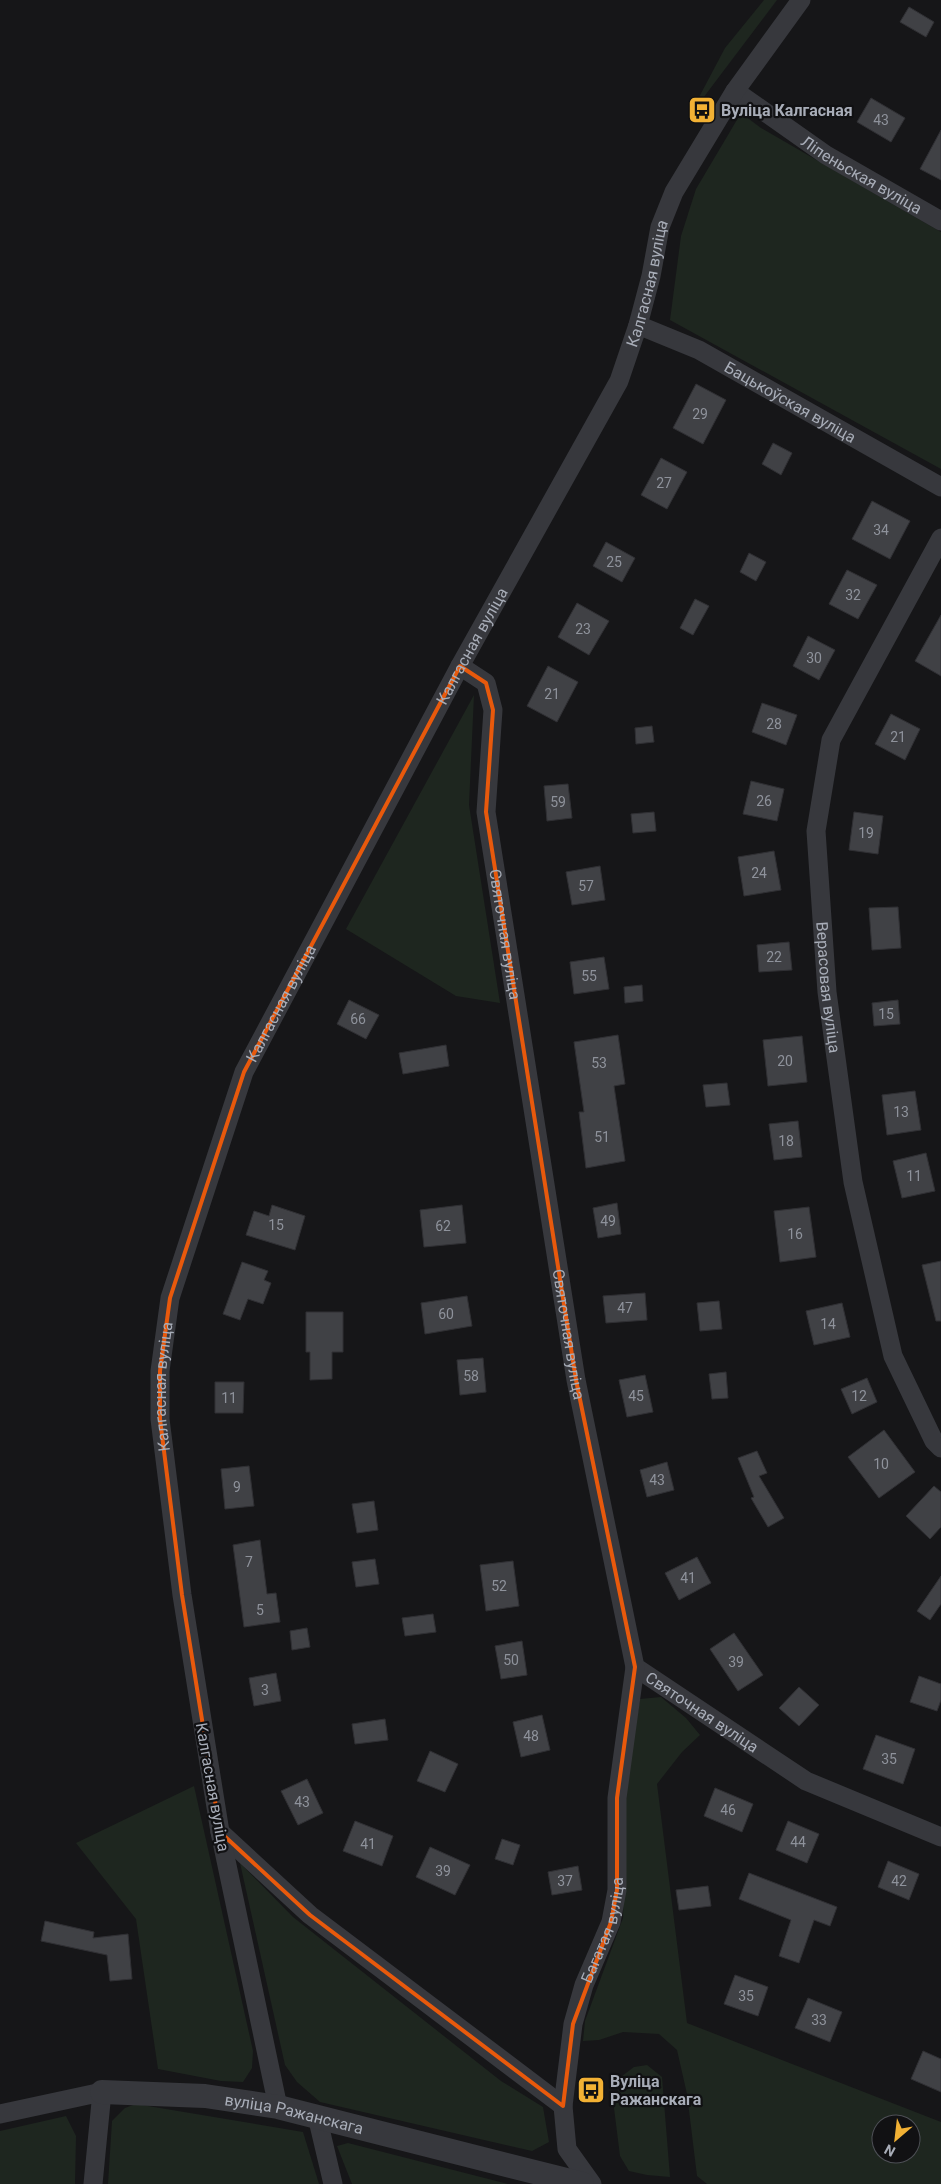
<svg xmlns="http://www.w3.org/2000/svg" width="941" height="2184" viewBox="0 0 941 2184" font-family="Roboto,sans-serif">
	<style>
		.green { fill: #1e261f; fill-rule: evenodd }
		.building { fill: #404145; stroke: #303034 }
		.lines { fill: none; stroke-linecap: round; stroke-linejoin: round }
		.minor { stroke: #37383d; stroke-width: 19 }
		.tertiary { stroke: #37383d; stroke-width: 24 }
		.marked { fill: none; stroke: #e8590c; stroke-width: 4; stroke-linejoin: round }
		.labels { text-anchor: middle; stroke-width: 4.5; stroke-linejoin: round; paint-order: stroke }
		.number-label { font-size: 14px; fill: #8e929b }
		.poi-label { font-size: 16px; font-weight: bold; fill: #a8adb8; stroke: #111113; text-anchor: start }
		.street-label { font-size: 16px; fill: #a8adb8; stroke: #111113 }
	</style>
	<rect width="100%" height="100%" fill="#161618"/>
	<g class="green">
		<polygon points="764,0 777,0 688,118 725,48"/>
		<polygon points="741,113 761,128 941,232 941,469 670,320 681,236 696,189"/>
		<polygon points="474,695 469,805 500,1003 456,996 346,929"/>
		<path d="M661 1697 686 1718 700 1735 682 1752 657 1784 687 2023 941 2122V2184H707L697 2176 687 2094 677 2050 659 2034 623 2032 599 2040 583 2041 585 2021 623 1918 626 1787 640 1699ZM881 2124H911V2154H881Z"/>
		<polygon points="194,1786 253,2051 252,2068 243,2082 221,2081 158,2069 136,1919 76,1843"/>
		<polygon points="240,1863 293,1917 501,2081 543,2107 549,2142 532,2151 320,2102 297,2082 285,2065"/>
		<polygon points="647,2065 662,2077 670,2177 647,2175 629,2171 620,2156 614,2108 622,2076 634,2067"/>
		<polygon points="136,2104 303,2132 319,2184 108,2184 112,2121 125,2108"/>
		<polygon points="66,2116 76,2136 75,2184 0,2184 0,2131"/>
		<polygon points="348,2143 508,2184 352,2184 337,2146"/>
	</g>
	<g class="building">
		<polygon points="909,7 934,22 926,37 900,22"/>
		<polygon points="871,98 905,118 891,142 857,122"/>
		<polygon points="941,130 941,180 920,169"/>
		<polygon points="696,384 726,400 703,444 673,428"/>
		<polygon points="773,443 792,453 781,475 762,464"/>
		<polygon points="661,458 687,472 667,509 641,495"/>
		<polygon points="872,501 910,521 890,559 852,539"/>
		<polygon points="606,542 635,558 622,582 593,566"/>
		<polygon points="749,553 766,562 756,581 740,572"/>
		<polygon points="847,570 877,585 858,619 829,604"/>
		<polygon points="695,599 709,606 693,635 680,628"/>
		<polygon points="577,603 609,621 589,655 558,637"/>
		<polygon points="941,615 941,676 915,661"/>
		<polygon points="808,636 835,650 819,680 793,666"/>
		<polygon points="548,666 578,682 557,722 527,706"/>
		<polygon points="762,703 797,715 786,745 752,732"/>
		<polygon points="891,714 920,729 905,760 875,744"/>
		<polygon points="652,726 654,742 636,744 635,728"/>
		<polygon points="751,781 784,789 777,821 743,814"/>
		<polygon points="568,784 572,818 547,821 544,786"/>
		<polygon points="654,812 656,831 633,833 631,814"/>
		<polygon points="854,812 883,816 878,854 849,850"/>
		<polygon points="774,851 781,890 744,896 738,857"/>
		<polygon points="600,866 605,900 572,905 566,872"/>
		<polygon points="898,907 901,948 872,950 869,908"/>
		<polygon points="789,942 792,970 759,972 757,945"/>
		<polygon points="604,957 609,989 574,994 570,962"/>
		<polygon points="642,985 643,1001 625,1003 624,987"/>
		<polygon points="349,1000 379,1015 366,1039 337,1024"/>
		<polygon points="898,1000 900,1024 874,1026 872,1003"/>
		<polygon points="618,1035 625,1084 614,1086 625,1161 586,1168 579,1112 584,1112 574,1042"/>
		<polygon points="802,1036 807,1082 768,1086 763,1040"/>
		<polygon points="446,1045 449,1066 403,1074 399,1053"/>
		<polygon points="727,1083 730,1105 706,1107 703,1085"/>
		<polygon points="915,1091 921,1130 887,1135 882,1095"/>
		<polygon points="798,1121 802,1157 774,1160 769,1124"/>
		<polygon points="926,1153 935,1191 902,1198 893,1161"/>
		<polygon points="617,1203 621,1234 598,1238 593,1208"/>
		<polygon points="272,1205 305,1216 295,1250 246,1235 254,1211 269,1216"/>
		<polygon points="462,1205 466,1243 424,1247 420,1210"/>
		<polygon points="809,1207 816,1257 780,1262 774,1211"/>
		<polygon points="941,1261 941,1321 936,1321 922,1265"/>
		<polygon points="242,1262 268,1271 264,1280 271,1283 263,1304 248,1299 240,1320 223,1314"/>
		<polygon points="645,1293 647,1320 606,1323 603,1296"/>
		<polygon points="467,1296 472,1326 425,1334 421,1303"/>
		<polygon points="719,1301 722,1329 700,1331 697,1303"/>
		<polygon points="842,1303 850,1337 814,1345 806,1311"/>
		<polygon points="306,1312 343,1312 343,1352 332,1352 332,1379 310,1380 310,1352 306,1352"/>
		<polygon points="483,1358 486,1392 460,1395 457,1360"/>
		<polygon points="726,1372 728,1398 712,1399 709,1374"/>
		<polygon points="645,1375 653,1412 627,1417 619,1380"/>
		<polygon points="867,1378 877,1402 852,1414 841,1389"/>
		<polygon points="215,1382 244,1382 243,1413 215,1413"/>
		<polygon points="884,1430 915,1472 879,1498 848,1457"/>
		<polygon points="757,1451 767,1473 759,1476 784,1518 768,1527 751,1498 754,1497 738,1458"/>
		<polygon points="667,1462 674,1490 647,1497 640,1470"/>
		<polygon points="249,1466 254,1506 225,1509 221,1469"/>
		<polygon points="934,1486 941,1492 941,1527 930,1539 906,1516"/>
		<polygon points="374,1501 378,1530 357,1533 352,1504"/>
		<polygon points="260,1540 267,1594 276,1593 280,1622 244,1627 233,1545"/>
		<polygon points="697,1557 711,1583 679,1600 665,1573"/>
		<polygon points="375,1559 379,1584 356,1587 352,1562"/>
		<polygon points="513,1561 519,1606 486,1611 480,1565"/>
		<polygon points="941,1576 941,1604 930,1620 917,1611"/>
		<polygon points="433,1614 436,1632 405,1636 402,1618"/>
		<polygon points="307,1628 310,1647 292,1650 290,1631"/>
		<polygon points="734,1633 763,1675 738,1691 710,1649"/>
		<polygon points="522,1641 527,1675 501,1679 495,1646"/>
		<polygon points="276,1673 281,1701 254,1706 249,1678"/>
		<polygon points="919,1676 941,1684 941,1700 937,1711 910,1702"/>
		<polygon points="799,1687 819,1705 799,1726 779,1708"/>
		<polygon points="542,1715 550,1750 521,1757 513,1722"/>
		<polygon points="385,1719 388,1740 355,1744 352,1724"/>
		<polygon points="876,1735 915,1749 903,1784 863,1769"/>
		<polygon points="430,1751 458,1764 445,1792 417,1781"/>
		<polygon points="307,1779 323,1813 298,1825 281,1791"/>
		<polygon points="715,1788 753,1804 742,1832 704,1816"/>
		<polygon points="355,1821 393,1836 382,1866 343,1851"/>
		<polygon points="788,1821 819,1834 807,1863 776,1850"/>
		<polygon points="502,1839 520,1845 513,1865 495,1859"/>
		<polygon points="430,1847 470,1865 455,1895 416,1877"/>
		<polygon points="888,1861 919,1874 909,1900 878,1887"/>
		<polygon points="578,1866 582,1890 552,1895 548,1872"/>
		<polygon points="749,1873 837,1907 830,1926 814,1920 799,1963 779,1956 791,1920 739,1899"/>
		<polygon points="708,1886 711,1906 679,1910 676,1890"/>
		<polygon points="45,1921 94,1932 93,1938 128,1934 132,1979 110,1981 107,1955 41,1941"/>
		<polygon points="735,1975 768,1987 758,2016 724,2004"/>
		<polygon points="808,1998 842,2012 830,2042 795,2028"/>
		<polygon points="923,2051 941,2059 941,2092 911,2079"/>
	</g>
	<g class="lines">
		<g class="minor">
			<path id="s1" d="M735 91 826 155 941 221"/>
			<path id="s2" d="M638 325 699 350 941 487"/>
			<path id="s3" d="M941 538 831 740 816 831 827 992 853 1182 893 1356 934 1441 941 1448"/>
			<path id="s4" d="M460 666 486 683 493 710 486 812 576 1380 635 1667 806 1781 941 1837"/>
			<polyline points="220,1832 310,1915 563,2106"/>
			<path id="s5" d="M278 2107 220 1832 182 1595 160 1419V1371L170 1298 244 1072 460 666 619 381 638 325 651 276 660 227 674 192 735 91 801 0"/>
			<polyline points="0,2114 102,2092 93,2184"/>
			<polyline points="317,2116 333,2184"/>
			<path id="s6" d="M592 2184 567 2149 563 2106 573 2024 584 1985 611 1922 617 1890V1798L635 1667"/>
		</g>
		<path class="tertiary" id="s7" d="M102 2092 205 2096 278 2107 582 2184"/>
	</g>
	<path class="marked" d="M460 666 486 683 493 710 486 812 576 1380 635 1667 617 1798V1890L611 1922 573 2024 563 2106 310 1915 220 1832 182 1595 160 1419V1371L170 1298 244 1072Z"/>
	<defs>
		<g id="bus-square" transform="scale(1.4375)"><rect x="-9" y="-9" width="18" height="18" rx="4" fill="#f2b134" stroke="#111113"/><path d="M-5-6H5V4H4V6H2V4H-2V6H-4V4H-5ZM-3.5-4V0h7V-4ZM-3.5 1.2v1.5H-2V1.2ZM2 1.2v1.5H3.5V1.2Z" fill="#111"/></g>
	</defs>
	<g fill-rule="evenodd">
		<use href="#bus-square" x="702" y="110"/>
		<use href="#bus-square" x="591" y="2090"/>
	</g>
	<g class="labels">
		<g class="number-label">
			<text x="881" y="125">43</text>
			<text x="700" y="419">29</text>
			<text x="664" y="488">27</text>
			<text x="881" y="535">34</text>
			<text x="614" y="567">25</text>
			<text x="853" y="600">32</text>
			<text x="583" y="634">23</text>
			<text x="814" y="663">30</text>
			<text x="552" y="699">21</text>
			<text x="774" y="729">28</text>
			<text x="898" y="742">21</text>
			<text x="764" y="806">26</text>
			<text x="558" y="807">59</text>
			<text x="866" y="838">19</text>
			<text x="759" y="878">24</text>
			<text x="586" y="891">57</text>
			<text x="774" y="962">22</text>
			<text x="589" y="981">55</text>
			<text x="886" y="1019">15</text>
			<text x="358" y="1024">66</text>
			<text x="785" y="1066">20</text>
			<text x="599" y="1068">53</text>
			<text x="901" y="1117">13</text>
			<text x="602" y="1142">51</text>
			<text x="786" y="1146">18</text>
			<text x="914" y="1181">11</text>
			<text x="608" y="1226">49</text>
			<text x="276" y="1230">15</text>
			<text x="443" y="1231">62</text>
			<text x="795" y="1239">16</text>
			<text x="625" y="1313">47</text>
			<text x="446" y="1319">60</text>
			<text x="828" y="1329">14</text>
			<text x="471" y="1381">58</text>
			<text x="636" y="1401">45</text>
			<text x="859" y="1401">12</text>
			<text x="229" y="1403">11</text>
			<text x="881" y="1469">10</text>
			<text x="657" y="1485">43</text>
			<text x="237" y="1492">9</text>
			<text x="249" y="1567">7</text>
			<text x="688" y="1583">41</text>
			<text x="499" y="1591">52</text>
			<text x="260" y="1615">5</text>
			<text x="511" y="1665">50</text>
			<text x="736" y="1667">39</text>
			<text x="265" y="1695">3</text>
			<text x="531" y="1741">48</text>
			<text x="889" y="1764">35</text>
			<text x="302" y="1807">43</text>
			<text x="728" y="1815">46</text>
			<text x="798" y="1847">44</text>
			<text x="368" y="1849">41</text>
			<text x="443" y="1876">39</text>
			<text x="565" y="1886">37</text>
			<text x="899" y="1886">42</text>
			<text x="746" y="2001">35</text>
			<text x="819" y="2025">33</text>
		</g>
		<g class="poi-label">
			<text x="721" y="116">Вуліца Калгасная</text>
			<text x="610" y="2087">Вуліца<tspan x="610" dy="18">Ражанскага</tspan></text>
		</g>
		<g class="street-label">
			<text dy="6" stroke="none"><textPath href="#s1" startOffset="152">Ліпеньская вуліца</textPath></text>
			<text dy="6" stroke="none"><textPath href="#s5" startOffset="1946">Калгасная вуліца</textPath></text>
			<text dy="6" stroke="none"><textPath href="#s2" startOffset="171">Бацькоўская вуліца</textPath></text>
			<text dy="6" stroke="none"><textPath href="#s5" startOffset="1541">Калгасная вуліца</textPath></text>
			<text dy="6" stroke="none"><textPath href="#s4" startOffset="285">Святочная вуліца</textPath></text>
			<text dy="6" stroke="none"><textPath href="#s3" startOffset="479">Верасовая вуліца</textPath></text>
			<text dy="6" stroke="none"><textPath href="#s5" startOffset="1136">Калгасная вуліца</textPath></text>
			<text dy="6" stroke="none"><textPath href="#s4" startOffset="690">Святочная вуліца</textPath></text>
			<text dy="6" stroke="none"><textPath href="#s5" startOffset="731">Калгасная вуліца</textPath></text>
			<text dy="6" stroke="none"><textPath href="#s4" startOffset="1110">Святочная вуліца</textPath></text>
			<text transform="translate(213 1787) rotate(80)" y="6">Калгасная вуліца</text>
			<text dy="6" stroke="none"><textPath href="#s6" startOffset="268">Багатая вуліца</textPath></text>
			<text dy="6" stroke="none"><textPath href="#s7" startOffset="194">вуліца Ражанскага</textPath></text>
		</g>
	</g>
	<g transform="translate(896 2139) rotate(208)"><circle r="24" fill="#111113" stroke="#4d4f55"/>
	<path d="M0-4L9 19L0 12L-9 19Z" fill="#f2b134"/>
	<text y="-8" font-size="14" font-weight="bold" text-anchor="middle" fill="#a8adb8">N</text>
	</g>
</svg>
